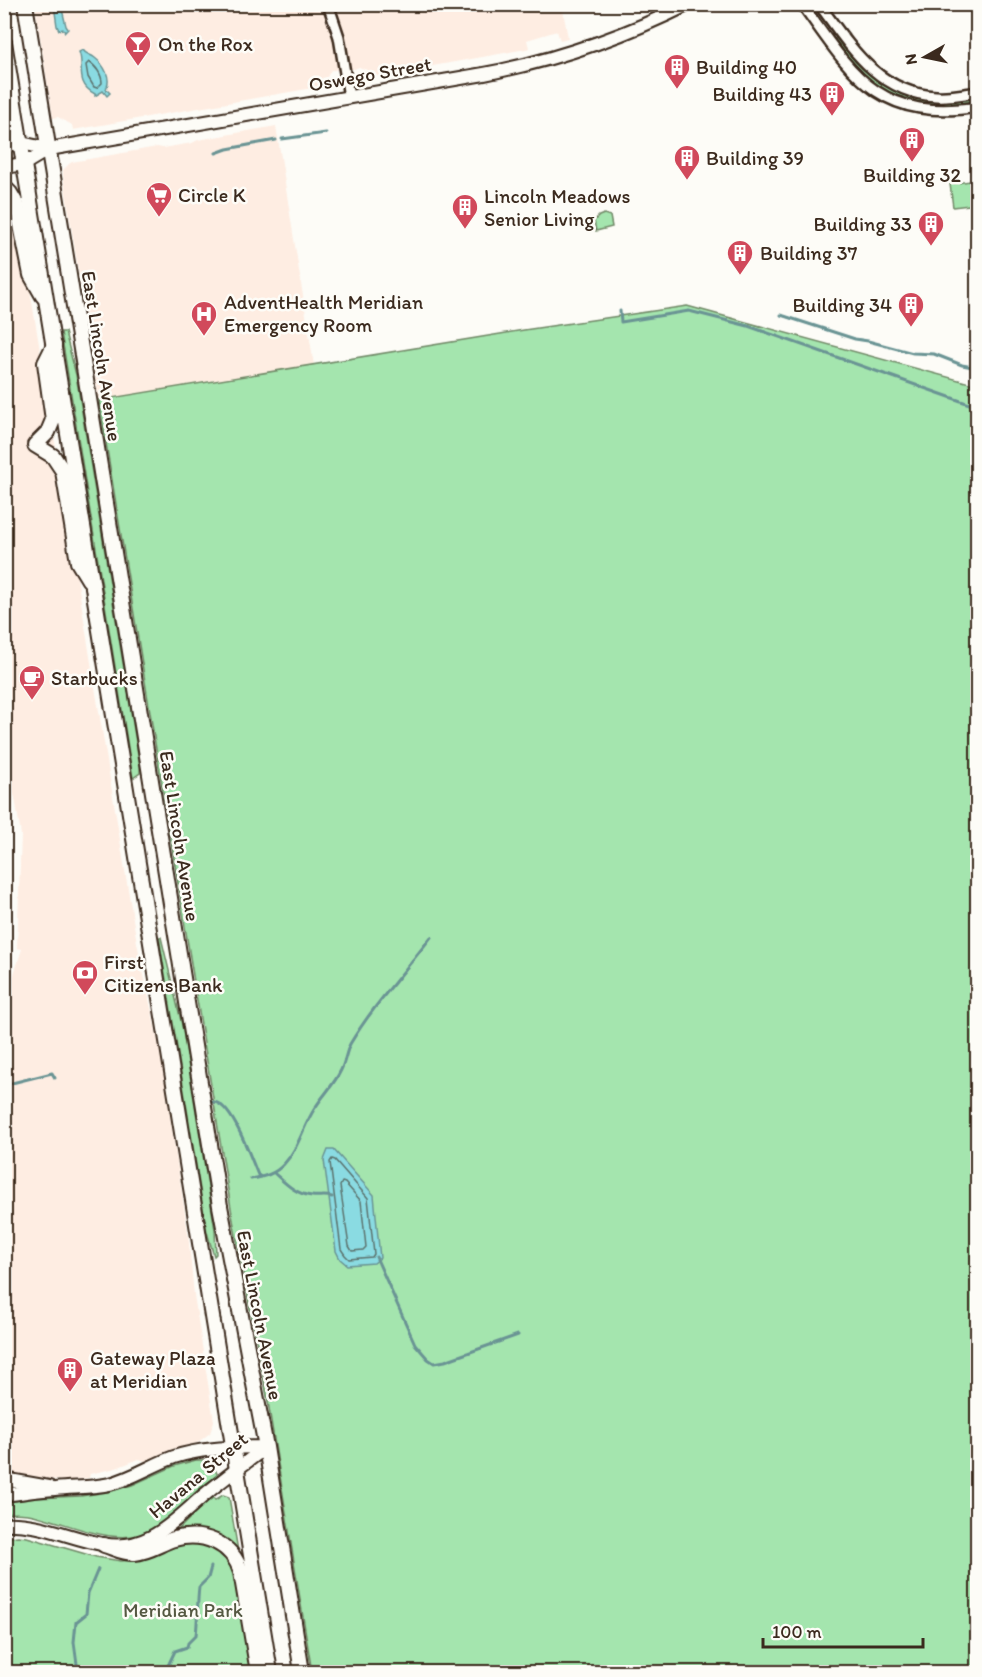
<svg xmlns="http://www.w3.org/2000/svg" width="982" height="1677" viewBox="0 0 982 1677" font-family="Itim,sans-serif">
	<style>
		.built { fill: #feede2 }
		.green { fill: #a4e5ae; stroke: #708866; stroke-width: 1.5 }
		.water { fill: #8adbe2; stroke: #6a9494; stroke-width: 1.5 }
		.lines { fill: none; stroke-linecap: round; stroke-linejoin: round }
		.shore { stroke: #5b716c; stroke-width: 1.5 }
		.stream { stroke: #6a9494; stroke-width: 3 }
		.minor-casing { stroke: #3b2a1e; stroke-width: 14 }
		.secondary-casing { stroke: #3b2a1e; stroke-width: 16 }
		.primary-casing { stroke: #3b2a1e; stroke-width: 18 }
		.minor { stroke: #fdfcf7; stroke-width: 9 }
		.secondary { stroke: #fdfcf7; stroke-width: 12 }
		.primary { stroke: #fdfcf7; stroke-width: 14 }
		.labels { text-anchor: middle; stroke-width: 5; stroke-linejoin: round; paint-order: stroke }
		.poi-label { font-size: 20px; fill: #3b2a1e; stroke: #fdfcf7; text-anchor: start }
		.street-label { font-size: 20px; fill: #3b2a1e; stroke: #fdfcf7 }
		.park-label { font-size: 20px; fill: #555942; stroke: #fdfcf7 }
	</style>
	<rect width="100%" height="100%" fill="#fdfcf7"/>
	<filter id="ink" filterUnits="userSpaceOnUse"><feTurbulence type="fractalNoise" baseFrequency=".0167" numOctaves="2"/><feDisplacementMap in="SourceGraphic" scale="12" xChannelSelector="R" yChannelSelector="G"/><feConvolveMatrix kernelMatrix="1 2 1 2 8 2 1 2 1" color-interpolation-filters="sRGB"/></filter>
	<g filter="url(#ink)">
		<g class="built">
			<polygon points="35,5 562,5 568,38 560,40 557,31 527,40 529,48 526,49 372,77 367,78 367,70 359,67 354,69 331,70 327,77 322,78 324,86 73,130 72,125 58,117 53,118"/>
			<polygon points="276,126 314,365 99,400 63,175 63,170 69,164 72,162 157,147 163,148 192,143 198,140"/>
			<polygon points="5,199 18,216 129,895 137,943 160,1050 188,1233 194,1295 214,1421 210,1433 197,1443 173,1449 145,1461 139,1459 116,1468 90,1474 89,1478 63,1481 5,1472 4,991 14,974 22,949 17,948 21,835 15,798 5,770"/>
		</g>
		<g class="green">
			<path d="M836 38 839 39C845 48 851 58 859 65 894 101 931 103 977 97V102C908 112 876 96 834 41Z"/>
			<polygon points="977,180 977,204 953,207 950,184"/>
			<polygon points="604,214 610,216 612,227 596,231 594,221 599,216"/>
			<polygon points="687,306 977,385 977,1672 312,1672 267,1396 233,1220 99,400 524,330"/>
			<polygon points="61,332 65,332 76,375 140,767 140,773 133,778"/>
			<polygon points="159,937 161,937 182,1025 215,1230 216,1254 214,1256 207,1232"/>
			<path d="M196 1460H211L218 1476C211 1480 205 1484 199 1489 182 1504 170 1521 150 1531 114 1549 64 1520 28 1514 20 1513 12 1513 5 1514V1502L36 1498 81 1496 107 1492 132 1485 174 1466Z"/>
			<polygon points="223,1495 229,1497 238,1551 176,1532 212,1496 215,1500"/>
			<polygon points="18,1536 27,1537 96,1557 121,1561 134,1560 152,1556 174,1545 187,1542 212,1546 233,1563 255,1672 5,1672 5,1538"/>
		</g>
		<g class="water">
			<polygon points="54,5 61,5 66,26 68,29 65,32 63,29 59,30 57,26"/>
			<path d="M83 50C86 55 90 54 95 58 104 65 112 78 106 89L110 93 107 96 103 91 95 96V94C74 84 85 65 79 52Z"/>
			<polygon points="328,1150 334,1150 374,1195 380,1258 374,1263 347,1265 340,1259 336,1251 324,1160"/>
		</g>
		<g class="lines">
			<g class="shore">
				<path d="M89 62C96 66 102 75 102 83L97 88 94 87 88 77 86 65Z"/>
				<polygon points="332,1159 335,1160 368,1198 374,1254 372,1257 349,1259 345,1255 341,1249 330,1162"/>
				<polygon points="342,1182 345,1183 361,1201 366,1247 363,1250 352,1251 349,1246 340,1186"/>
			</g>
			<g class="stream">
				<polyline points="282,139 326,133"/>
				<polyline points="216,153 227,149 276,140"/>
				<polyline points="620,311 621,322 689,311 748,326 978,407"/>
				<polyline points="781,315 855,339 868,341 913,353 934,354 962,365 978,368"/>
				<polyline points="4,1085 52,1073 55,1078"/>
				<path d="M213 1102C232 1102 251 1159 258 1175L261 1177"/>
				<path d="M274 1173C284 1182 296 1195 312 1196 319 1197 325 1195 332 1197"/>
				<path d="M251 1179C264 1177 275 1174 284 1164 299 1148 303 1126 315 1108 323 1095 334 1085 341 1070 345 1062 346 1052 350 1044 372 1007 405 971 431 937"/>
				<polyline points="376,1257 415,1344 428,1359 434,1363 445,1361 518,1335"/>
				<polyline points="74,1672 77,1664 74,1642 76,1622 86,1614 88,1593 98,1569"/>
				<path d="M165 1672 175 1651 187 1647 188 1643 196 1635C198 1619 197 1603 199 1587L208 1578 211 1567"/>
			</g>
			<g class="minor-casing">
				<g id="minor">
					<polyline points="328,4 339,37 349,97"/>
					<path d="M802 4C853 76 879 122 978 107"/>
					<path d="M819 4C850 46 878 93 936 96 949 97 964 94 978 92"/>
				</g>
			</g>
			<g class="secondary-casing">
				<g id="secondary">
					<polyline points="4,145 21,143 49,149"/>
					<path d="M4 167 24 164 49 149 484 74C556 60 623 37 689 4"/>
					<polyline points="4,1479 49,1487"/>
					<path d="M4 1495C21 1493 38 1490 55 1489 74 1487 92 1488 110 1484 133 1478 152 1465 174 1457 204 1447 235 1448 266 1447"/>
					<path d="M4 1524C39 1522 69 1538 102 1544 149 1554 177 1517 208 1492 227 1476 247 1462 266 1447"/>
				</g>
			</g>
			<g class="primary-casing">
				<g id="primary">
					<polyline points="25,4 220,1206 266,1447 302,1672"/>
					<polyline points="4,42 270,1672"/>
					<polyline points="4,187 10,193 17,205 31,275 43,296"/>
					<polyline points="54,345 45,363 53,420 48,432 35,445 53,456 63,471 78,562 89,580"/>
					<path d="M104 1545C114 1548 125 1554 135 1553 149 1552 161 1543 174 1539 203 1531 232 1543 241 1572L258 1672"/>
				</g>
			</g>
			<use href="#minor" class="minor"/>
			<use href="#secondary" class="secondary"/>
			<use href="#primary" class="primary"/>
		</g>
	</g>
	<defs>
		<g id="bar-pin" transform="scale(1.35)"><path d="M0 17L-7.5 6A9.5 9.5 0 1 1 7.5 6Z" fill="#d1495b" stroke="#fdfcf7"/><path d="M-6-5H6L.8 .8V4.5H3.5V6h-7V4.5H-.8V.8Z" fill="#fff"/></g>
		<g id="building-pin" transform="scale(1.35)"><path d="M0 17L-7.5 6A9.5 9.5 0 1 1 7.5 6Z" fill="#d1495b" stroke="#fdfcf7"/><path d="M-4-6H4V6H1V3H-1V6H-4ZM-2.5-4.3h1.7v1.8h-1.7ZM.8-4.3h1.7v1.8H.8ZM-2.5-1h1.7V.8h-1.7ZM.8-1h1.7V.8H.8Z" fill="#fff"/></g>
		<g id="supermarket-pin" transform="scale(1.35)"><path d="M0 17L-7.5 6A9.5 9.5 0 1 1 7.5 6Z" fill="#d1495b" stroke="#fdfcf7"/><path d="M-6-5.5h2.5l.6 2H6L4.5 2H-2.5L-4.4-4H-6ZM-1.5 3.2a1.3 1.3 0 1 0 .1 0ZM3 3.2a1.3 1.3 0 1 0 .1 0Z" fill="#fff"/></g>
		<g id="hospital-pin" transform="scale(1.35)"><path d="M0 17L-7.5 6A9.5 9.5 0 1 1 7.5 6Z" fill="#d1495b" stroke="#fdfcf7"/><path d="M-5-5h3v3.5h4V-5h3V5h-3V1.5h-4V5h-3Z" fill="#fff"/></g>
		<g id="cafe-pin" transform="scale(1.35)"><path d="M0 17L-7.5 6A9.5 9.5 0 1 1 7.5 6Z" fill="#d1495b" stroke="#fdfcf7"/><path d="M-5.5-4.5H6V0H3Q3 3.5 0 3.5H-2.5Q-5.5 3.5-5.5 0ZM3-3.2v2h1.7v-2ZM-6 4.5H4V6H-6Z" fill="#fff"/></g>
		<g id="bank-pin" transform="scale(1.35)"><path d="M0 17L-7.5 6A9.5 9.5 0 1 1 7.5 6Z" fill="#d1495b" stroke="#fdfcf7"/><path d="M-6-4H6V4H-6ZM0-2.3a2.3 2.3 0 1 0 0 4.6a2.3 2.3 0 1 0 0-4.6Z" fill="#fff"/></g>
	</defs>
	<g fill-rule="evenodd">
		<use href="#bar-pin" x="138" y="44"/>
		<use href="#building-pin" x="677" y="67"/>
		<use href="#building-pin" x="832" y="94"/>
		<use href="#building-pin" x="912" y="140"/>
		<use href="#building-pin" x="687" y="158"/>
		<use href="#supermarket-pin" x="159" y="195"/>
		<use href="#building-pin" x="465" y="207"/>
		<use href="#building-pin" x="931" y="224"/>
		<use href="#building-pin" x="740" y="253"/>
		<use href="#building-pin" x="911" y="305"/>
		<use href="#hospital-pin" x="204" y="314"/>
		<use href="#cafe-pin" x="32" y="678"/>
		<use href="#bank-pin" x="85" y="973"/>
		<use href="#building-pin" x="70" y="1370"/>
	</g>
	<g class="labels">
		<g class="poi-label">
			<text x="158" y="51">On the Rox</text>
			<text x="696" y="74">Building 40</text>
			<text x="812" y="101" text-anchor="end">Building 43</text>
			<text x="706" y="165">Building 39</text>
			<text x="912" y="182" text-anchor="middle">Building 32</text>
			<text x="178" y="202">Circle K</text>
			<text x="484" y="203">Lincoln Meadows<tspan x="484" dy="23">Senior Living</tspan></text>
			<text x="912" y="231" text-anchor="end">Building 33</text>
			<text x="760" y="260">Building 37</text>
			<text x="224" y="309">AdventHealth Meridian<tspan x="224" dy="23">Emergency Room</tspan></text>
			<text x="892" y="312" text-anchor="end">Building 34</text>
			<text x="51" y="685">Starbucks</text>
			<text x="104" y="969">First<tspan x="104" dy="23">Citizens Bank</tspan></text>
			<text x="90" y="1365">Gateway Plaza<tspan x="90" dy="23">at Meridian</tspan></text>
		</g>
		<g class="street-label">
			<text transform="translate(370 74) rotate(-10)" y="7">Oswego Street</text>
			<text transform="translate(102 356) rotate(81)" y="7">East Lincoln Avenue</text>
			<text transform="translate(180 836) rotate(81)" y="7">East Lincoln Avenue</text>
			<text transform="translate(260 1315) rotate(79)" y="7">East Lincoln Avenue</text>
			<text transform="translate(198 1475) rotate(-40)" y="7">Havana Street</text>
		</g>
		<g class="park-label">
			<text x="183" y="1617">Meridian Park</text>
		</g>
	</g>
	<rect width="982" height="1677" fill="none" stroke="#fdfcf7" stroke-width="24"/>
	<rect x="12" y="12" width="958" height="1653" fill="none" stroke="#3b2a1e" stroke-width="2" filter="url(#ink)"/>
	<g transform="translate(925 57) rotate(261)" stroke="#fdfcf7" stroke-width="4.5" paint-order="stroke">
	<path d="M0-4.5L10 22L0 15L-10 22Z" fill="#3b2a1e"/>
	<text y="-9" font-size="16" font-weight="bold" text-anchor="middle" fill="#3b2a1e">N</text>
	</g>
	<path d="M763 1638v9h160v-9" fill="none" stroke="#3b2a1e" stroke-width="3"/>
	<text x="772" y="1638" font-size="18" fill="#3b2a1e" stroke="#fdfcf7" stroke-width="4.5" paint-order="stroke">100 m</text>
</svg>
